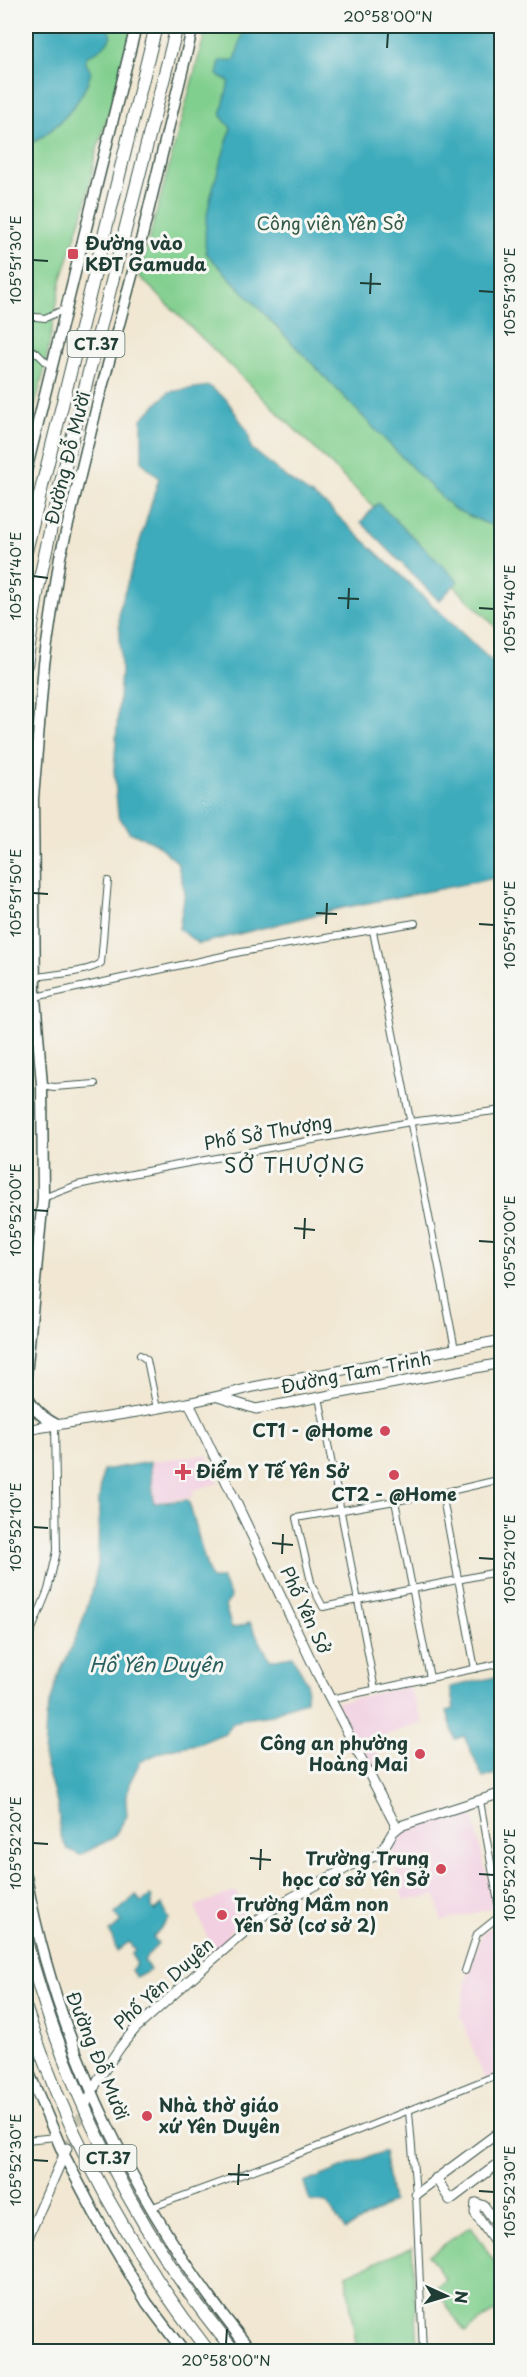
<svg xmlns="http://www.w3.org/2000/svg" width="527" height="2377" viewBox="0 0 527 2377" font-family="'Playpen Sans',sans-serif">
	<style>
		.built { fill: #f2cfe1 }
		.green { fill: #81cf8e; stroke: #508661; stroke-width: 1.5 }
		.water { fill: #3eabbc; stroke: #2e7478; stroke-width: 1.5 }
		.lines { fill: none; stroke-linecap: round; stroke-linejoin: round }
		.secondary-tunnel { stroke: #c7c5b2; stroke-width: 9; stroke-dasharray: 9 4.5; stroke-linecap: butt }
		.street-casing { stroke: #3e564c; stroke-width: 8 }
		.secondary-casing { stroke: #3e564c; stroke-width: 11 }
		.primary-casing { stroke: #3e564c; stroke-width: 13 }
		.highway-casing { stroke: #3e564c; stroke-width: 14 }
		.street { stroke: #fff; stroke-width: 6 }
		.secondary { stroke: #fff; stroke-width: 9 }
		.primary { stroke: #fff; stroke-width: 10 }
		.highway { stroke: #fff; stroke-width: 12 }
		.ticks { fill: none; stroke: #1f3d34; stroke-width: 2 }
		.poi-dot { fill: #d1495b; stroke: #f6f6f2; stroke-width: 2 }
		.labels { text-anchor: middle; stroke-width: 6; stroke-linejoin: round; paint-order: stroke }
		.shield { fill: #f6f6f2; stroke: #60746d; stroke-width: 1.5 }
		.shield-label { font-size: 16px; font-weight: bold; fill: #1f3d34 }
		.park-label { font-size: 18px; fill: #335a46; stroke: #f6f6f2 }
		.poi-label { font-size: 18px; font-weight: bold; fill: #1f3d34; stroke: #f6f6f2; text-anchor: start }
		.street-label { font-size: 18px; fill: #1f3d34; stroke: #f6f6f2 }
		.neighbourhood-label { font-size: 20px; letter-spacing: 1.5px; fill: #1f3d34; stroke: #f6f6f2 }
		.water-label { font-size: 20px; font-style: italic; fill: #285e5d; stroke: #f6f6f2 }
		.neatline { fill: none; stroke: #1f3d34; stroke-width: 2 }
		.ticks-label { font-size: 15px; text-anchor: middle; fill: #1f3d34 }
	</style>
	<rect width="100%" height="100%" fill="#f6f6f2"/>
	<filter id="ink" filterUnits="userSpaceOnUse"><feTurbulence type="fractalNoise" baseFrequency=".0167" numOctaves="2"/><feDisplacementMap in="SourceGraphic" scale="12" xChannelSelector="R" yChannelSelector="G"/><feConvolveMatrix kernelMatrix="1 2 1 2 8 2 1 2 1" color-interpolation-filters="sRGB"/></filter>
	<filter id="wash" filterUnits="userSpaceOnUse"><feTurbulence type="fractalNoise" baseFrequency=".008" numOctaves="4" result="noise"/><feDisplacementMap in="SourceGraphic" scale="24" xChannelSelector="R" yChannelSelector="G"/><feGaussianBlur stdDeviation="1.35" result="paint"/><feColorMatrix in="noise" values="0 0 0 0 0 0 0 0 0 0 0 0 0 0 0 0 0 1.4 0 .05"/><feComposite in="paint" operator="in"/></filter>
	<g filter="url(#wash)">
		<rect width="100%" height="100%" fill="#f1e7d2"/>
		<g class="built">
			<polygon points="207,1455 219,1483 193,1490 193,1497 155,1502 151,1461"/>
			<polygon points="409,1686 423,1723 371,1740 386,1770 373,1777 336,1702"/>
			<polygon points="472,1811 494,1908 442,1921 436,1895 403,1901 391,1844 395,1837 406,1827"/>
			<polygon points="236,1891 249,1924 241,1933 238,1928 228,1932 232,1942 215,1956 195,1906"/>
			<polygon points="501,1923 501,2073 485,2080 460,2016 468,1974 483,1932 492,1926"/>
		</g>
		<g class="green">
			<polygon points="26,26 133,26 116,91 96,153 85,207 61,281 44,372 26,439"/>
			<polygon points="207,26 501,26 501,632 139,276"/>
			<polygon points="471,2226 501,2272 501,2307 465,2332 435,2288 446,2280 429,2255"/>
			<polygon points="412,2247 418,2348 392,2351 357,2351 346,2275"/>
		</g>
		<g class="water">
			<path d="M26 26H107L111 36C105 49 97 50 86 57V63L91 72C83 103 55 132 26 146Z"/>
			<path d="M267 26H501V527L485 523 454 509 419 475 206 253C201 211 220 168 231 128L221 116 229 81 217 75 220 61 235 60 244 29Z"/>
			<polygon points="209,386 226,399 248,432 251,448 288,479 325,504 501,670 501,877 342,908 199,944 179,929 185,892 177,862 155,843 129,832 118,815 114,770 121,671 119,611 159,478 142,462 142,419 169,392"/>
			<polygon points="378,503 458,581 439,601 361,522"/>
			<path d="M150 1462 154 1503 188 1500C197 1526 201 1553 211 1579H222L231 1598 225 1606 232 1628 250 1623 270 1660 292 1656 307 1682 306 1701 284 1708 272 1715 242 1719 232 1724 225 1733 198 1744 168 1749 140 1762 129 1784 126 1801 127 1816 113 1838 80 1855 67 1849 60 1834 58 1807 44 1760 46 1718 58 1676 79 1631 92 1592 98 1565 99 1499 103 1470Z"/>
			<polygon points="501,1676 501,1772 483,1778 464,1736 455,1739 447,1711 454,1709 450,1687"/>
			<polygon points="136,1895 141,1902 150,1896 152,1898 152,1909 155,1911 162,1905 169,1919 153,1937 158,1943 144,1960 150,1970 136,1978 131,1970 137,1964 131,1954 135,1950 129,1942 117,1951 110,1932 121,1922 115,1914"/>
			<polygon points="384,2151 392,2202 345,2230 327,2203 310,2201 304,2183"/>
		</g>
	</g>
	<g filter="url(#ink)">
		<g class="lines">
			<polyline class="secondary-tunnel" points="67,2148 86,2104"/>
			<g class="street-casing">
				<g id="street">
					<polyline points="26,316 45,318 65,309"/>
					<polyline points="26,346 38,354 51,367"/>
					<polyline points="373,931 455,1349"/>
					<path d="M36 977C53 974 87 973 101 963L108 881"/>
					<polyline points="35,997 241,952 415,923"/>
					<polyline points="42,1085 54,1087 95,1084"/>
					<polyline points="43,1198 77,1185 167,1167 410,1122 502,1110"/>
					<polyline points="140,1355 147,1360 157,1409"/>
					<polyline points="319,1397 375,1690"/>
					<polyline points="502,1479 442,1493 296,1518 312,1586 323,1607 502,1571"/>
					<polyline points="442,1493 475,1669"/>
					<polyline points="395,1501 430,1678"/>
					<polyline points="26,1644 48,1590 57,1551 55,1424"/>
					<polyline points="330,1699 502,1663"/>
					<polyline points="480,1801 500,1914"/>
					<polyline points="465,1971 477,1934 502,1914"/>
					<polyline points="409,2112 416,2194 423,2352"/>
					<polyline points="26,2140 56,2137"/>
					<polyline points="150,2208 309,2150 502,2073"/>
				</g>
			</g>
			<g class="secondary-casing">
				<g id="secondary">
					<polyline points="218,1397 256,1409 502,1363"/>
					<polyline points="189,1403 318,1675 397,1828"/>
					<path d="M26 1427 32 1429C106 1416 180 1408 253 1387L502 1340"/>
					<polyline points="86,2104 99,2078 121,2046 135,2029 194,1976 264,1915 291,1898 354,1864 380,1854 393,1832 400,1826 502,1793"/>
					<polyline points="436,2178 450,2200 502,2161"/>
					<polyline points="416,2194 502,2130"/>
					<polyline points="476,2203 475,2213 502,2253"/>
					<polyline points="476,2203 484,2206 502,2231"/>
					<polyline points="26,2265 29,2235 67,2148"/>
				</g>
			</g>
			<g class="primary-casing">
				<g id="primary">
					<polyline points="26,471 136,26"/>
					<polyline points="26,1375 43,1198 42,1085 35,997 33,799 44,664 60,557 98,402 137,257 193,26"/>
					<path d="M26 1392C30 1407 42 1417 55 1424"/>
					<path d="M26 1877C59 2053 139 2214 252 2352"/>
					<polyline points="26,2066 64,2155 99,2222 147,2303 184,2352"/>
				</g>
			</g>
			<g class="highway-casing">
				<g id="highway">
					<polyline points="26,551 156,26"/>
					<polyline points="26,665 38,588 58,494 177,26"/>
					<polyline points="26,1277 31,1310"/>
					<path d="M26 1941C66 2090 135 2233 235 2352"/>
					<path d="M26 2009C66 2134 128 2248 209 2352"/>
				</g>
			</g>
			<use href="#street" class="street"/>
			<use href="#secondary" class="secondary"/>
			<use href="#primary" class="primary"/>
			<use href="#highway" class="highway"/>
		</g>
	</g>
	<path class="ticks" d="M387 48 388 33M33 260 48 261M360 283 381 284M479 291 494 292M370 294 371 273M33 576 48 578M338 598 359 599M479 608 494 609M348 609 349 588M33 893 48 894M316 913 337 914M326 924 327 903M479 924 494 925M33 1210 48 1211M294 1228 315 1230M304 1239 305 1218M479 1241 494 1242M33 1527 48 1528M272 1543 293 1545M282 1554 283 1534M479 1558 494 1559M33 1843 48 1844M250 1858 271 1860M260 1870 261 1849M479 1874 494 1875M33 2160 48 2161M228 2174 249 2175M238 2185 239 2164M479 2191 494 2192M226 2344 227 2329"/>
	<g class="poi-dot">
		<rect x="67" y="248" width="12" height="12" rx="3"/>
		<circle cx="385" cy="1431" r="6"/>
		<path d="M180 1463h6v6h6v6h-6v6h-6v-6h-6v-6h6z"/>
		<circle cx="394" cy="1475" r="6"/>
		<circle cx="420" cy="1754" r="6"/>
		<circle cx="441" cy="1869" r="6"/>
		<circle cx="222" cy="1915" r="6"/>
		<circle cx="147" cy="2116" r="6"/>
	</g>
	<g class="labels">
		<g class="shield">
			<rect x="67.5" y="331" width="57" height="26" rx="4.5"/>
			<rect x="79.5" y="2145" width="57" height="26" rx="4.5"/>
		</g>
		<g class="shield-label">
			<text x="96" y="350">CT.37</text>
			<text x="108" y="2164">CT.37</text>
		</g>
		<g class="park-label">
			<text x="330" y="230">Công viên Yên Sở</text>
		</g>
		<g class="poi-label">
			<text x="85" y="250">Đường vào<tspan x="85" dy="21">KĐT Gamuda</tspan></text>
			<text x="373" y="1437" text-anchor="end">CT1 - @Home</text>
			<text x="196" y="1478">Điểm Y Tế Yên Sở</text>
			<text x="394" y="1501" text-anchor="middle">CT2 - @Home</text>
			<text x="408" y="1750" text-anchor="end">Công an phường<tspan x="408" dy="21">Hoàng Mai</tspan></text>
			<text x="429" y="1865" text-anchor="end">Trường Trung<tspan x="429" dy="21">học cơ sở Yên Sở</tspan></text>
			<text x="234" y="1911">Trường Mầm non<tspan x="234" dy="21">Yên Sở (cơ sở 2)</tspan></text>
			<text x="159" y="2112">Nhà thờ giáo<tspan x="159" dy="21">xứ Yên Duyên</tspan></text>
		</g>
		<g class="street-label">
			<text transform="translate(68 458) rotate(-76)" y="6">Đường Đỗ Mười</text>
			<text transform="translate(268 1133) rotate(-10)" y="6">Phố Sở Thượng</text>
			<text transform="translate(356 1373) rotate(-11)" y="6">Đường Tam Trinh</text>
			<text transform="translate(305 1610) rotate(65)" y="6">Phố Yên Sở</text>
			<text transform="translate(164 1984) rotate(-42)" y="6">Phố Yên Duyên</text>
			<text transform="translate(97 2056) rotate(68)" y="6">Đường Đỗ Mười</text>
		</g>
		<g class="neighbourhood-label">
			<text x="295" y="1173">SỞ THƯỢNG</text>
		</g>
		<g class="water-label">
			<text x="156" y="1672">Hồ Yên Duyên</text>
		</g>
	</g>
	<rect width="527" height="2377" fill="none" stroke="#f6f6f2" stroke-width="66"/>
	<g transform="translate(446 2296) rotate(94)" stroke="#f6f6f2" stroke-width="4.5" paint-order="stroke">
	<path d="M0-4.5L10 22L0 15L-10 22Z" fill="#1f3d34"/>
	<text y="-9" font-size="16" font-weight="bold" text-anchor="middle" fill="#1f3d34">N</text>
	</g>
	<rect x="33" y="33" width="461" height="2311" class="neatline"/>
	<g class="ticks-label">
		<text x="388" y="22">20°58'00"N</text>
		<text transform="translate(16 260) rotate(-90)" y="5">105°51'30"E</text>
		<text transform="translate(510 292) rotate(-90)" y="5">105°51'30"E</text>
		<text transform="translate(16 576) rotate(-90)" y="5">105°51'40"E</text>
		<text transform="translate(510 609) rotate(-90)" y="5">105°51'40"E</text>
		<text transform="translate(16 893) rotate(-90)" y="5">105°51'50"E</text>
		<text transform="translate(510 925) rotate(-90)" y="5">105°51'50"E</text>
		<text transform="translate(16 1210) rotate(-90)" y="5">105°52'00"E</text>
		<text transform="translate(510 1242) rotate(-90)" y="5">105°52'00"E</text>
		<text transform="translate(16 1527) rotate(-90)" y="5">105°52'10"E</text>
		<text transform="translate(510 1559) rotate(-90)" y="5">105°52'10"E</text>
		<text transform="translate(16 1843) rotate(-90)" y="5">105°52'20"E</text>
		<text transform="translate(510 1875) rotate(-90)" y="5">105°52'20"E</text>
		<text transform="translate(16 2160) rotate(-90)" y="5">105°52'30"E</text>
		<text transform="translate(510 2192) rotate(-90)" y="5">105°52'30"E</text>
		<text x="226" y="2366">20°58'00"N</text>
	</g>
</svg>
